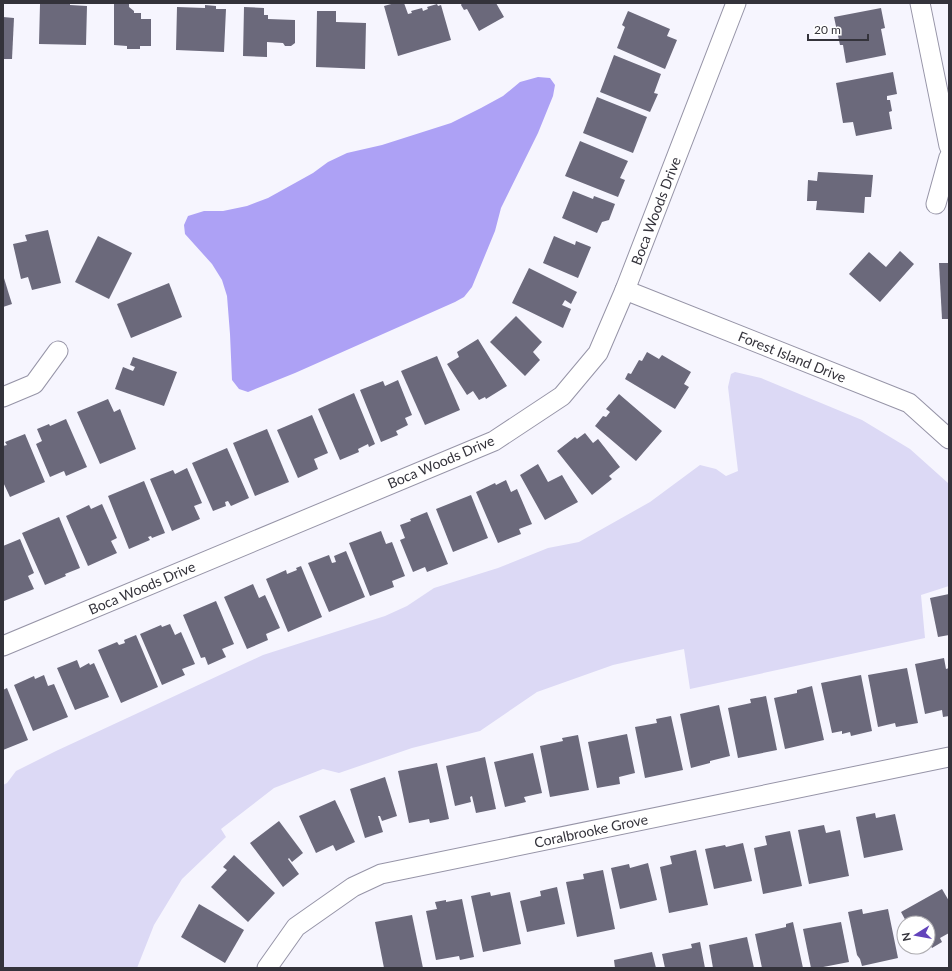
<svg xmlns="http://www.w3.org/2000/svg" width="952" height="971" viewBox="0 0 952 971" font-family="Lato,sans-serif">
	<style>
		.green { fill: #dcd9f5 }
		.water { fill: #ada1f5 }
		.building { fill: #6b697b }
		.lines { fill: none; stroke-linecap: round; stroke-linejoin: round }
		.minor-casing { stroke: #9694a7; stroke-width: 21 }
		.minor { stroke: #fff; stroke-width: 19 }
		.labels { text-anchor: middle; stroke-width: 4; stroke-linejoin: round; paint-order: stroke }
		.street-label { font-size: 14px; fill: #34333b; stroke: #fff }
	</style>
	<rect width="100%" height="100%" fill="#f6f5fe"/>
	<polygon class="green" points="735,372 761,378 862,420 910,449 948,483 949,586 921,595 925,638 690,689 684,649 613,665 537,692 480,731 412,748 339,773 323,769 274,788 221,829 226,837 182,879 154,925 137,968 3,968 3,785 7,783 16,771 56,751 263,655 385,616 407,606 434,588 498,568 548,548 579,542 650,502 700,465 716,469 726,476 738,471 728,387 731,374"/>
	<polygon class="water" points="538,77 550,78 555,85 553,96 538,133 501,208 495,231 472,287 464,297 455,302 295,373 248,392 239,389 232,380 230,334 227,296 222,280 212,264 185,234 184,225 188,216 204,211 223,211 247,206 268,198 313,173 328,162 347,153 382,145 451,123 481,108 503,96 520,82"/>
	<g class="building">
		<polygon points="50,3 70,3 70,5 87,6 86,45 39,44 40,4 50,4"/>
		<polygon points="114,3 129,3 129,7 134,11 134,13 141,13 141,19 151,19 151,46 140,46 140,49 127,49 127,46 114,45"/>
		<polygon points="395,3 404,3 408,14 412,13 411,11 422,8 423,11 428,9 427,7 437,4 438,6 441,5 451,40 398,56 384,6"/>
		<polygon points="462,3 496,3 504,17 479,31 467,9 464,10 461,5"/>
		<polygon points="205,5 216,6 216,9 226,9 224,52 176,50 177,7 205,8"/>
		<polygon points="244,7 264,8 264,15 268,15 268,19 295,20 295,43 291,46 285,46 283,43 267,42 267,57 243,56"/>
		<polygon points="881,8 885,28 881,29 886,55 846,63 843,45 840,45 834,17"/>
		<polygon points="317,11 336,11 336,22 366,23 365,69 316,67"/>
		<polygon points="628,11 670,29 667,36 677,40 665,69 617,48 625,27 622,25"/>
		<polygon points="3,17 14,18 12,59 3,59"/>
		<polygon points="614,55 661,74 654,93 658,94 650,112 600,92"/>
		<polygon points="893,72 897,94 887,96 887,100 890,100 892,111 889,112 892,129 856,136 853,122 843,123 836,83"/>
		<polygon points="597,97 647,117 633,153 583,133"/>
		<polygon points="580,141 628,161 620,178 625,180 618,197 565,176"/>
		<polygon points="818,172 873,175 871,197 865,197 864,213 816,210 817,201 807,201 808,180 817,181"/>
		<polygon points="573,191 593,199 594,196 615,204 609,220 602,222 597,233 562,218"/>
		<polygon points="48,230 61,283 32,290 28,277 21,279 13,244 27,241 25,235"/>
		<polygon points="98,236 132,253 109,299 75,282"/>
		<polygon points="554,236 575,245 576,241 591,247 578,278 543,263"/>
		<polygon points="900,251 914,264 880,302 849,274 869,252 886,267"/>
		<polygon points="939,263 949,263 949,319 942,319"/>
		<polygon points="529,268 577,292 571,304 565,300 562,305 571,309 563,328 512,303"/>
		<polygon points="3,275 12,304 3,307"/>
		<polygon points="169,283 182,317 131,338 117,304"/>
		<polygon points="516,316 542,342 533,352 540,360 525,376 490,342"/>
		<polygon points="478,339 507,386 486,399 485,397 479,400 473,391 467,395 447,364 459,357 457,352"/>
		<polygon points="647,352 659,359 662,355 691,372 684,384 689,387 675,409 625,379 628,373 631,374 639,360 642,361"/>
		<polygon points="437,356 460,410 425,425 401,371"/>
		<polygon points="133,357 177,372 164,406 115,389 123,367 133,371 135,367 130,365"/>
		<polygon points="398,380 412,415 405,418 408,425 396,431 398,435 381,442 360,390 383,381 385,386"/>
		<polygon points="354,393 375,444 369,447 368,444 358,449 359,452 340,460 318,409"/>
		<polygon points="619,394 662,431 636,461 595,426 603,416 606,417 610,412 606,409"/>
		<polygon points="108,399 114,412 120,409 136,449 100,464 77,412"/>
		<polygon points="312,415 328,453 314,459 318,469 298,478 277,430"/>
		<polygon points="66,419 87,467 66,476 64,471 50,477 36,444 42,441 37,429 49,424 50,426"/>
		<polygon points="267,429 289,482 255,496 233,443"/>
		<polygon points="585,433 593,443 598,439 620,467 609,476 612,479 592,495 557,451 575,437 577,439"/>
		<polygon points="25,434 45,482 10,497 3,482 3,446 7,445 5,442"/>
		<polygon points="227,448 249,498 231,506 228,501 225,502 226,506 213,511 192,463"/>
		<polygon points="538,464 548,482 562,475 578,502 545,520 520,475"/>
		<polygon points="187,468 202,503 194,506 200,519 172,531 150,479 173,470 175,474"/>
		<polygon points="506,480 511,492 517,489 532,524 519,529 521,534 498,543 476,492 495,483 496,485"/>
		<polygon points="144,481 165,533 152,538 151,536 148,537 150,540 129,549 108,496"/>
		<polygon points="471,495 488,538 453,552 436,509"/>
		<polygon points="102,504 117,538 111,541 117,553 88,566 66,516 89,505 91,509"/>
		<polygon points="427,512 448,564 427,572 425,567 413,572 400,540 405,538 400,525 411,521 410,519"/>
		<polygon points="59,517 80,568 65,574 66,576 45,585 22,533"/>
		<polygon points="381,531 386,544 392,542 405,576 392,581 394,587 370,596 349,543"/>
		<polygon points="20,539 34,573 28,576 34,589 4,601 3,598 3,546"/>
		<polygon points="346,551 365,597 329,612 308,563 329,555 332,563 336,562 334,556"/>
		<polygon points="301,566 322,617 288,632 266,579 286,570 287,574 297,570 296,568"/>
		<polygon points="253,584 259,598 265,595 280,628 266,634 268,640 247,649 224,597"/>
		<polygon points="949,594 949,635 938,637 930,598"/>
		<polygon points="216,601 234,644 222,649 226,657 208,665 205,657 201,658 183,615"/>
		<polygon points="170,624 175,635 181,632 195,664 182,669 185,675 162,685 140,634 161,625 162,627"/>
		<polygon points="136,635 158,687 121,703 98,650 117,642 119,645 125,643 124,640"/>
		<polygon points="944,658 946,669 949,668 949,716 943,717 942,710 925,714 915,664"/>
		<polygon points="77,660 80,668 89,663 90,665 94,663 109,697 75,710 57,668"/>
		<polygon points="907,668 918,723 896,727 895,723 878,727 868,675"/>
		<polygon points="44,675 48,686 54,684 68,717 33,731 14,685 34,676 35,679"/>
		<polygon points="861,675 872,731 851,736 850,732 842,734 842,731 832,733 821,683"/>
		<polygon points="812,686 824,740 785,749 774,698 797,693 797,690"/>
		<polygon points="7,688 28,740 3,750 3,690"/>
		<polygon points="766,696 777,750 738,758 728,708 751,703 750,699"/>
		<polygon points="719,705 730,756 710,761 710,763 691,768 680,714"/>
		<polygon points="671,716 683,770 645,778 635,727 657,723 656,719"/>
		<polygon points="627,734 635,773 619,777 620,784 597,788 588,742"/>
		<polygon points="578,735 589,790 550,797 540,746 563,741 562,738"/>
		<polygon points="533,753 542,793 524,797 526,802 505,807 494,762"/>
		<polygon points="485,757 496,809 476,813 472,796 470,797 471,802 455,806 446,766"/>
		<polygon points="437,763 449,819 430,823 429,819 409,823 398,771"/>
		<polygon points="385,777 397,816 382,821 380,816 378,816 383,832 365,838 350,789"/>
		<polygon points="335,800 355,842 336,851 333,845 316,853 299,816"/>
		<polygon points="875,813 876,818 895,814 903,850 864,858 856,817"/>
		<polygon points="279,821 303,853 292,862 289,858 288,859 299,874 283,887 250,843"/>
		<polygon points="824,825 826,833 840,830 849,876 809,884 798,830"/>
		<polygon points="790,831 802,886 763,894 754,848 767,845 765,836"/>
		<polygon points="743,843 752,881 714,889 705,849 725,845 726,847"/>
		<polygon points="696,850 708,905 669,913 660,867 672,864 670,856"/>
		<polygon points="234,855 275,893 248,922 211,887 227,870 223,867"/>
		<polygon points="648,863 657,900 620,909 611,868 629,864 630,868"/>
		<polygon points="603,870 615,929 577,937 566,882 584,879 583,874"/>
		<polygon points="557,887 565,924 527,932 520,901 541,896 540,891"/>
		<polygon points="942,889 949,901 949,933 940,938 942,942 932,948 930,945 928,946 928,923 907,923 901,912"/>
		<polygon points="490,892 491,896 510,892 521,944 483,952 471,896"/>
		<polygon points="462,899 474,957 460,960 459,956 436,960 426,911 437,909 435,902 446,900 446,902"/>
		<polygon points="199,904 244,930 225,963 181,937"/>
		<polygon points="862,909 863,914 888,909 898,958 862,966 860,959 857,955 848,912"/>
		<polygon points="412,915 423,968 384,968 375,922"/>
		<polygon points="793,922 803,968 762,968 755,934 786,927 786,924"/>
		<polygon points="841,922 849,962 818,968 811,968 803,929"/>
		<polygon points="747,937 754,968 713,968 709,945"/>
		<polygon points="700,942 705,968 665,968 662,954 692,948 691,944"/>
		<polygon points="652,952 656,968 615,968 614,960"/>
	</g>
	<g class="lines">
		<g class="minor-casing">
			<g id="minor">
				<polyline points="920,3 949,146"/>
				<polyline points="936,204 949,157"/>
				<polyline points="625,290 909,403 949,439"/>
				<polyline points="3,397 34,384 58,351"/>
				<polyline points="3,646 494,441 562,396 598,353 625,290 736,3"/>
				<polyline points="267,968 296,927 353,887 381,874 949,757"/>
			</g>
		</g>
		<use href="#minor" class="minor"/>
	</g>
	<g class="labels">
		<g class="street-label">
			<text transform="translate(656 211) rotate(-69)" y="5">Boca Woods Drive</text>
			<text transform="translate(792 357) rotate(22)" y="5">Forest Island Drive</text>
			<text transform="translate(441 462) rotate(-23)" y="5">Boca Woods Drive</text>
			<text transform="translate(142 588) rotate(-23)" y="5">Boca Woods Drive</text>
			<text transform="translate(591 831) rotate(-12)" y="5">Coralbrooke Grove</text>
		</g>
	</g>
	<rect width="952" height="971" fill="none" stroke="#34333b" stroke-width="8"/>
	<g transform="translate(916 935) rotate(259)"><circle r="19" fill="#ffffff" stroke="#aeadb1"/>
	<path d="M0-3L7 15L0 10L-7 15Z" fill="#6243bb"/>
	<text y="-6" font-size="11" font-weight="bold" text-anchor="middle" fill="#34333b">N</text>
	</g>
	<path d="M808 34v6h60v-6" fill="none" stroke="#34333b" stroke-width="2"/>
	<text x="814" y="34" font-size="12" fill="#34333b" stroke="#ffffff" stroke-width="3" paint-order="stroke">20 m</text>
</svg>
